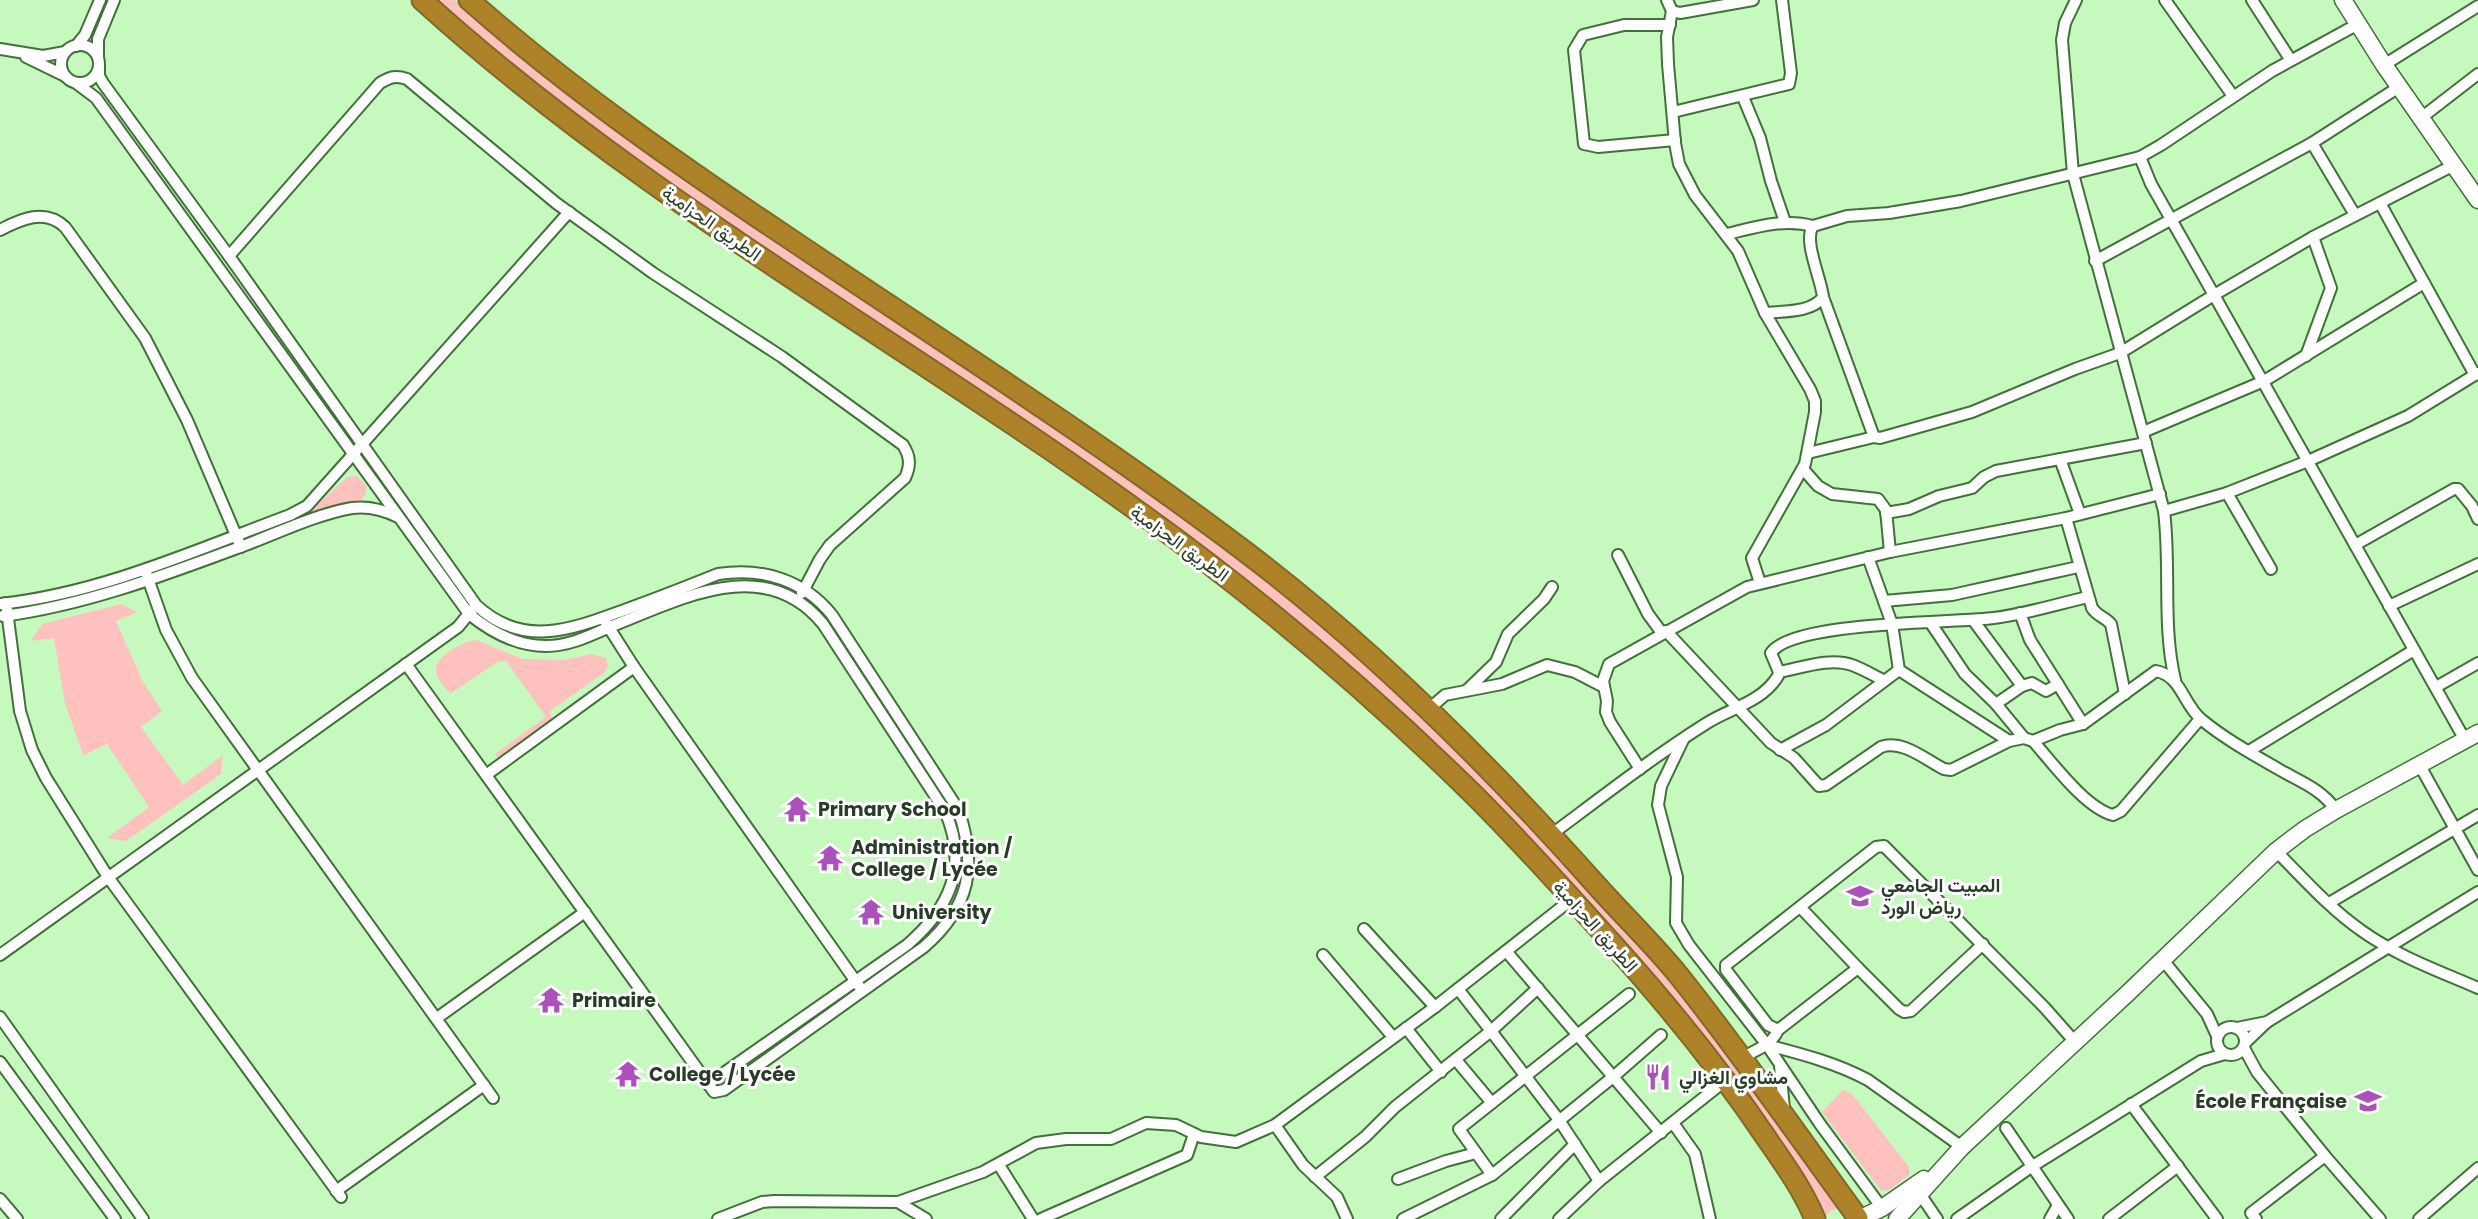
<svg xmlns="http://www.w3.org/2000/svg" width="2478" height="1219" viewBox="0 0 2478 1219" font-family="Poppins,Vazirmatn,sans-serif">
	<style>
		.green { fill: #ffc1be }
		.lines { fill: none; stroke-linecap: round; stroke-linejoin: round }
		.street-casing { stroke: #42703b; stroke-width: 14 }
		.secondary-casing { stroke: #42703b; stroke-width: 19 }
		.highway-casing { stroke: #7f6a27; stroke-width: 23 }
		.street { stroke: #fff; stroke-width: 10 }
		.secondary { stroke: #fff; stroke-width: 16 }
		.highway { stroke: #ae8228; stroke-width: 19 }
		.labels { text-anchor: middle; stroke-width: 6; stroke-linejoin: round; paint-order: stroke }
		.street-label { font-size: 19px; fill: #283d26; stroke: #fff }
		.poi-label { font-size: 19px; font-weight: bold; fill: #283d26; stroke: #fff; text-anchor: start }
	</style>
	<rect width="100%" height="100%" fill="#c6f9be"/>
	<g class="green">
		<polygon points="430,0 454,0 542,74 685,179 1117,468 1282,589 1477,762 1649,951 1845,1206 1830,1211 1822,1219 1686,1023 1280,612 657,180"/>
		<polygon points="356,476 366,485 366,493 361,500 334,506 287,524 286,522 312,510 347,477"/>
		<polygon points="121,604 137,612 116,621 142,680 162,711 141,727 183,785 223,755 221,774 126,841 107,838 149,807 107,744 83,755 65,703 54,638 31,641 42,624"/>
		<path d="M476 640 523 659 565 660 591 654 606 658 608 666 604 673 550 711 552 720 498 759 495 754 546 717 506 661 497 662 450 694C446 688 439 681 437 675 430 658 463 641 476 640Z"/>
		<polygon points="1843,1090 1852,1094 1909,1167 1909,1175 1889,1190 1882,1191 1879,1188 1822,1112"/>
	</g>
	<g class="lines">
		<g class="street-casing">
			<g id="street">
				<polyline points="1667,0 1672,11 1680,13 1753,0"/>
				<path d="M2076 0 2065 23 2062 40 2073 174 2164 511C2171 567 2162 625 2175 680"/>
				<polyline points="2165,0 2233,96"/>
				<polyline points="2252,0 2290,59"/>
				<polyline points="1672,11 1667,37 1668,64 1675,143 1679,164 1695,195 1738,251 1765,313 1810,389 1815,401 1815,412 1805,464 1752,558 1760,583"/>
				<polyline points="1670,25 1624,25 1583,35 1574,50 1584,144 1598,147 1675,140"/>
				<circle cx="80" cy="64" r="19"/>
				<polyline points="76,46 85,35 100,0"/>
				<polyline points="0,49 43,56 65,52"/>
				<polyline points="26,57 65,76"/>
				<polyline points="98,57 98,39 114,0"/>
				<polyline points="2384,65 2478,6"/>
				<path d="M99 67V76L103 83 229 256 476 605C524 650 575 628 627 609 658 598 688 586 718 574 762 567 804 580 832 615L958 809C978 866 970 907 924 947L724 1090 714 1092 406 664"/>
				<path d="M76 83 96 98 469 614C491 632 517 646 546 646 570 646 591 635 612 626 681 599 765 553 823 624L945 811C969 866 950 908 907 945L708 1084"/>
				<polyline points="1743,97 1760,138 1771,181 1785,222"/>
				<polyline points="1673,112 1789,84 1791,73 1782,0"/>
				<polyline points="2421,118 2478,74"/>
				<polyline points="2312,143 2355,215"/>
				<polyline points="2454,165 2313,237 2214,295 2465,740"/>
				<polyline points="2380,203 2475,375"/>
				<path d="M0 230C21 219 45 208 65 227L145 338 187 420 241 547"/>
				<path d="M1727 234C1756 227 1784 218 1813 226"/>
				<path d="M229 256 380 83C390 77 396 75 407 79L556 203 653 273 782 357 903 445C910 456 911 465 905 478L830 545 820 559 802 593"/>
				<polyline points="2095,261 2312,143 2399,87"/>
				<polyline points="1823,297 1874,437 1880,438 1972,412 2075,369 2120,353 2214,295 2151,184 2140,157"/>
				<path d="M1765 313C1783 311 1812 313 1823 297 1821 278 1803 241 1813 226L1847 216 1889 213 1961 201 2140 157 2161 145 2272 71 2358 24"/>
				<polyline points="2306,356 2331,288 2313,237"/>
				<polyline points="2143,432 2264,381 2424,283"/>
				<polyline points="1808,453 1874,437"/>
				<polyline points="2060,459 2080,514"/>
				<polyline points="1803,469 1818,486 1832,494 1878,499 1886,510 1890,552"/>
				<polyline points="2227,493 2271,569"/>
				<polyline points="2164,511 2227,493 2308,461 2408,416 2478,373"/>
				<polyline points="1886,513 1909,509 1939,496 1972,488 1984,477 1996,471 2146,443"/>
				<polyline points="2066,518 2160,494"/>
				<polyline points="2355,545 2454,489 2458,489 2472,506 2478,519"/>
				<polyline points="1618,555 1648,614 1662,633"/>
				<polyline points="1868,557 1892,624 1899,670 2009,741"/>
				<polyline points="145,570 166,630 192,678 493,1098"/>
				<polyline points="1884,601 1952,595 2078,567"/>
				<polyline points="6,603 20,711 32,750 46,778 108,877 341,1197"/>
				<path d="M0 604C101 593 196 550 290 515L307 506 569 212"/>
				<polyline points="2389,606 2478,564"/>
				<polyline points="2020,613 2030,640 2083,724"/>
				<path d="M3 616C85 605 162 576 240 547 276 534 313 515 352 508 368 506 384 510 398 517"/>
				<polyline points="1973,620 2022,686 1996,704"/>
				<polyline points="1930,622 1965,674 1996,704 2024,738"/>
				<polyline points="606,623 634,667 859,986"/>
				<path d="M1666 631 1771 743 1794 758 1819 786 1826 785 1881 747C1902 739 1926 760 1944 769L1951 770 2009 741 2024 738 2033 741 2060 730 2083 724 2156 671C2182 676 2183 705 2202 720 2225 739 2254 755 2280 770 2301 782 2321 789 2336 810"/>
				<path d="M1779 672C1801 668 1830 657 1852 665 1863 669 1873 675 1883 680"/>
				<polyline points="2022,686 2032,683 2046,691 2058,684"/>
				<polyline points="2436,687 2478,663"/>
				<polyline points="1467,690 1496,662 1508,634 1544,599 1552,587"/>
				<polyline points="1429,709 1445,695 1502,684 1547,665 1575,672 1604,687"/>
				<polyline points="1683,740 1661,786 1658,805 1677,877 1676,923 1689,945 1767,1045 1820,1124 1882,1208"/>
				<path d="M2033 741C2052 762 2085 808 2113 815L2121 811 2200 719"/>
				<polyline points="1780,750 1826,725 1899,670"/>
				<polyline points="2249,751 2414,650"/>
				<polyline points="2419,764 2478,870"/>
				<path d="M1640 769 1610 722 1606 712 1607 701 1603 681 1609 664 1747 587 1890 552 2066 518 2092 608C2097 616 2105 617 2111 624L2125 694"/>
				<polyline points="486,775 634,667"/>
				<path d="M1552 834C1603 796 1653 757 1707 723 1731 708 1762 702 1778 676L1779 672 1771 653C1791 621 1954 623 1994 618 2026 614 2057 604 2088 597"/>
				<path d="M2276 851C2303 878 2330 909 2362 931 2397 956 2439 971 2478 988"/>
				<polyline points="2329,903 2478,815"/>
				<polyline points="1364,929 1435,1007"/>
				<polyline points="1506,951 1661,1133"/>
				<polyline points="0,955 458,627 472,610"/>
				<polyline points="1323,955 1393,1037"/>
				<polyline points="2162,959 2207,1014 2217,1036"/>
				<polyline points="1858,968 1899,1009 1904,1012 1911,1011 1983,944"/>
				<polyline points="1538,988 1491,1031 1559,1120 1599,1181 1726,1080"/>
				<polyline points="0,1017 143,1219"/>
				<polyline points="437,1018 585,912"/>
				<circle cx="2231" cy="1041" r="14"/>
				<polyline points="1406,1028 1441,1072"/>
				<polyline points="2237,1028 2267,1022"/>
				<polyline points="1778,1030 1768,1025 1726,970 1726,965 1876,847 1884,846 2045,1008 2075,1042"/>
				<polyline points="2245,1043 2267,1022 2478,892"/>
				<path d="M1767 1045C1802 1054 1836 1063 1868 1080L1962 1147"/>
				<polyline points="2244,1048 2257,1072 2325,1156"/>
				<path d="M1743 1057C1756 1050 1772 1045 1778 1030L1858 968 1801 908"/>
				<polyline points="1456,1060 1492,1103"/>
				<polyline points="0,1062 115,1219"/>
				<polyline points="1780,1066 1784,1109"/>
				<polyline points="2131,1104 2217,1219"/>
				<polyline points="1673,1123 1695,1154 1710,1219"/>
				<polyline points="1275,1125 1435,1007 1572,899"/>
				<polyline points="2006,1128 2068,1219"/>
				<polyline points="999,1165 1033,1219"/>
				<polyline points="1492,1175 1459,1129 1629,994"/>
				<polyline points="1315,1177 1365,1137 1395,1107 1491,1031 1458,989"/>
				<polyline points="1398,1179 1446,1161 1476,1153"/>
				<polyline points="336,1191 484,1085"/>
				<polyline points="1920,1194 1937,1219"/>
				<polyline points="0,1199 17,1219"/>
				<polyline points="898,1202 926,1219"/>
				<polyline points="718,1219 762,1202 774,1201 898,1202 983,1172 1036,1143 1066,1139 1111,1139 1146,1123 1176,1125 1201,1137 1236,1142 1275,1125 1303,1165 1337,1197 1347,1219"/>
				<polyline points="1041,1219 1187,1155 1194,1134"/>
				<polyline points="1403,1219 1492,1175 1613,1077 1661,1035"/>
				<polyline points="1501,1219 1575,1144"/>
				<polyline points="1559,1219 1599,1181"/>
				<polyline points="1957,1219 2031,1167 2201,1061 2225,1054"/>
				<polyline points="2050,1219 2058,1205"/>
				<polyline points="2109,1219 2178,1166"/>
				<polyline points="2256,1219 2251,1213 2325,1156 2380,1219"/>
				<polyline points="2419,1219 2478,1168"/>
			</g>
		</g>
		<g class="secondary-casing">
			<g id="secondary">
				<polyline points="2343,0 2384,65 2478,200"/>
				<polyline points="1861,1218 1882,1208 1924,1179"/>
				<polyline points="1897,1219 1962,1147 2129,992 2276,851 2305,829 2336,810 2478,733"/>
			</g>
		</g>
		<g class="highway-casing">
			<g id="highway">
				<path d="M422 0C640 198 901 340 1139 512 1256 596 1366 689 1469 790 1518 838 1564 890 1610 941 1666 1003 1720 1069 1767 1139 1785 1165 1803 1190 1815 1219"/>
				<path d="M469 0C572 91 685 169 799 245 946 344 1097 440 1239 547 1371 646 1489 764 1598 887 1625 917 1655 946 1680 977 1742 1055 1799 1137 1858 1218"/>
			</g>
		</g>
		<use href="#street" class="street"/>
		<use href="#secondary" class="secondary"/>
		<use href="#highway" class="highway"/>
	</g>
	<defs>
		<g id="temple-bare" transform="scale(2.1)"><path d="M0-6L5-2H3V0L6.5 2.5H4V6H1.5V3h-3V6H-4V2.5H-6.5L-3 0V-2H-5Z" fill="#ac51bc" stroke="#fff" stroke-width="2.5" paint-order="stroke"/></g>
		<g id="university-bare" transform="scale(2.1)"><path d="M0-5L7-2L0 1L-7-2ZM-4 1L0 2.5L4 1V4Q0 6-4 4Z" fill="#ac51bc" stroke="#fff" stroke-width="2.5" paint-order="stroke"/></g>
		<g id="restaurant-bare" transform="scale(2.1)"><path d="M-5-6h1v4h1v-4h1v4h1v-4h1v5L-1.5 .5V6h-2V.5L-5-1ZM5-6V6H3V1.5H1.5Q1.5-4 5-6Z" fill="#ac51bc" stroke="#fff" stroke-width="2.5" paint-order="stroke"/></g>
		<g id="school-bare" transform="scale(2.1)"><path d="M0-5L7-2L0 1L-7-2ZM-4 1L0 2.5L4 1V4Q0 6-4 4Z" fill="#ac51bc" stroke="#fff" stroke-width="2.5" paint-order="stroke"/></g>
	</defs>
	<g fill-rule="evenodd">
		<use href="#temple-bare" x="797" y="809"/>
		<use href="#temple-bare" x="830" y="858"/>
		<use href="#university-bare" x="1860" y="896"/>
		<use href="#temple-bare" x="871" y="912"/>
		<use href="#temple-bare" x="551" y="1000"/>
		<use href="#temple-bare" x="628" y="1074"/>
		<use href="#restaurant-bare" x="1658" y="1077"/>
		<use href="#school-bare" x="2368" y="1101"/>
	</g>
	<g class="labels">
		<g class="street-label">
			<text transform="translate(712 223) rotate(35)" y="7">الطريق الحزامية</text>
			<text transform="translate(1180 543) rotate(36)" y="7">الطريق الحزامية</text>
			<text transform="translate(1596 926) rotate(48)" y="7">الطريق الحزامية</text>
		</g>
		<g class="poi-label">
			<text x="818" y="816">Primary School</text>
			<text x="851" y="854">Administration /<tspan x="851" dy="22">College / Lycée</tspan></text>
			<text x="1881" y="892">المبيت الجامعي<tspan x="1881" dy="22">رياض الورد</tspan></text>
			<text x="892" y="919">University</text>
			<text x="572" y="1007">Primaire</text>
			<text x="649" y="1081">College / Lycée</text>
			<text x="1679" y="1084">مشاوي الغزالي</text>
			<text x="2347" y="1108" text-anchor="end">École Française</text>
		</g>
	</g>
</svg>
